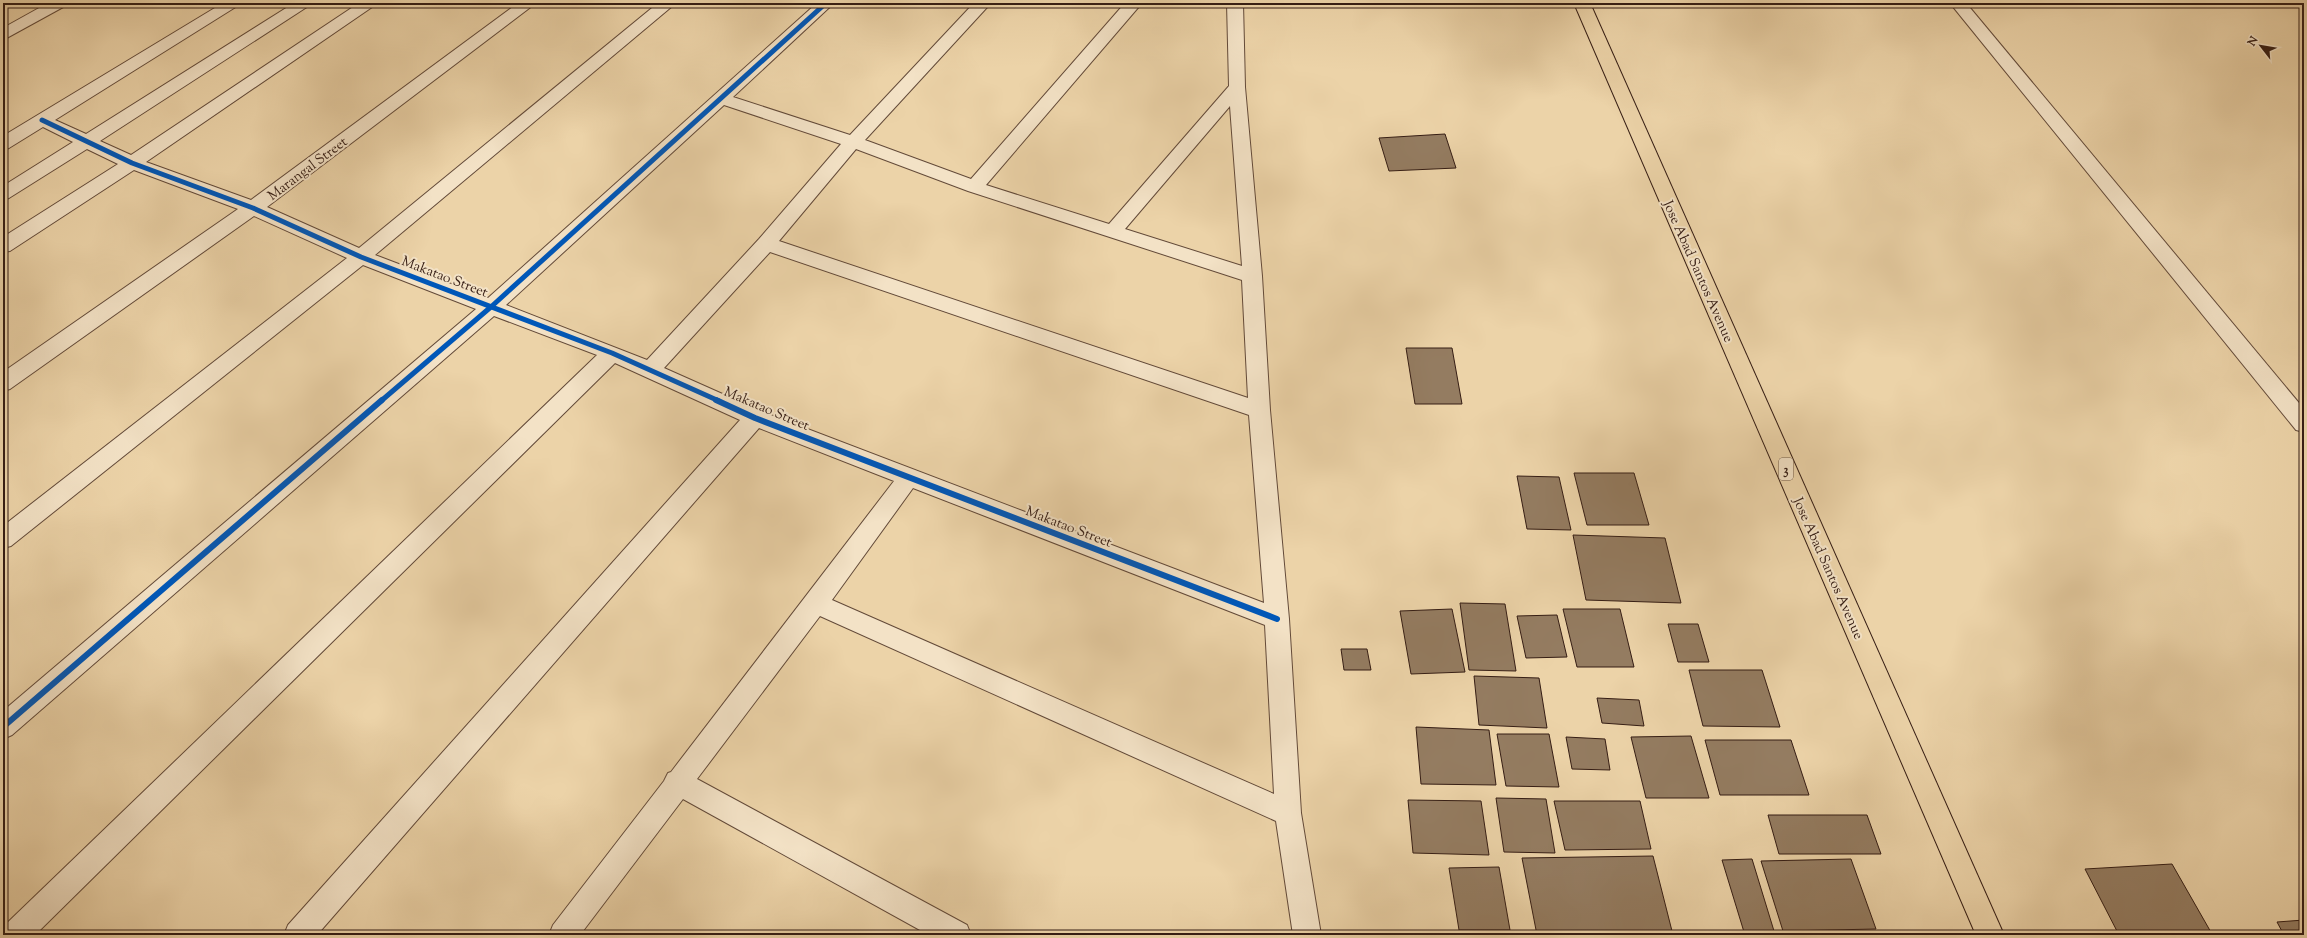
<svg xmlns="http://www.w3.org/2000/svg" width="2307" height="938" viewBox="0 0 2307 938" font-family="'Sorts Mill Goudy',serif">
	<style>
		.building { fill: #947c61; stroke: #351d14 }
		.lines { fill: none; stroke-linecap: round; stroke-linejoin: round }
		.minor-casing { stroke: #634a39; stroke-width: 2 }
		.highway-casing { stroke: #351d14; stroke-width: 2 }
		.minor { fill: #f3e2c6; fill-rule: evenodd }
		.highway { fill: #ecd3a8; fill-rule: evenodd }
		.cycleway-far1-casing { stroke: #f3e2c6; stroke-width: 7 }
		.cycleway-casing { stroke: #f3e2c6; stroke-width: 9 }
		.cycleway-far1 { stroke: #0057b8; stroke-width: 5 }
		.cycleway { stroke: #0057b8; stroke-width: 6 }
		.labels { text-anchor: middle; stroke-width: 4; stroke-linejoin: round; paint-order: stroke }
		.shield { fill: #f3e2c6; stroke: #6e5849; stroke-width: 1 }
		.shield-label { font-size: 13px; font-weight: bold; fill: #351d14 }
		.street-label { font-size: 14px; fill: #351d14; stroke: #f3e2c6 }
	</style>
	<rect width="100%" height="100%" fill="#ecd3a8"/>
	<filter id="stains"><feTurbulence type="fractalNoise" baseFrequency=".005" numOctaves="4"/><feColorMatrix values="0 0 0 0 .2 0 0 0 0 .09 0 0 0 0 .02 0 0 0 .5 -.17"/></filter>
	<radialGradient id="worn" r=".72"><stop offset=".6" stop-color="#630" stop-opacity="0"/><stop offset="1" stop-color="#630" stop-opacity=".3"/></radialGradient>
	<g class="building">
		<polygon points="1445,134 1456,168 1389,171 1379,138"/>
		<polygon points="1406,348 1452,348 1462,404 1415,404"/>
		<polygon points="1574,473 1634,473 1649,525 1587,525"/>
		<polygon points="1517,476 1559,477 1571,530 1527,529"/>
		<polygon points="1573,535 1665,538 1681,603 1586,600"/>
		<polygon points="1460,603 1505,604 1516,671 1469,670"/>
		<polygon points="1452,609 1465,672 1411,674 1400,611"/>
		<polygon points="1563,609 1620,609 1634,667 1577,667"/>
		<polygon points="1557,615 1567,657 1526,658 1517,616"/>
		<polygon points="1668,624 1698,624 1709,662 1678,662"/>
		<polygon points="1341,649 1367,649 1371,670 1344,670"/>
		<polygon points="1689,670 1762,670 1780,727 1703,726"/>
		<polygon points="1474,676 1539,678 1547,728 1479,725"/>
		<polygon points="1597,698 1639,700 1644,726 1602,723"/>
		<polygon points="1416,727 1489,730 1496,785 1421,784"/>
		<polygon points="1497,734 1549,734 1559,787 1506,786"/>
		<polygon points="1691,736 1709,798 1646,798 1631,737"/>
		<polygon points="1566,737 1605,739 1610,770 1572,769"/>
		<polygon points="1705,740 1791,740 1809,795 1720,795"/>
		<polygon points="1496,798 1546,799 1555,853 1504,852"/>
		<polygon points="1408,800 1481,801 1489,855 1413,853"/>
		<polygon points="1554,801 1640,801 1651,849 1565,850"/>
		<polygon points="1768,815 1867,815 1881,854 1779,854"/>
		<polygon points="1653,856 1673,935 1537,935 1522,858"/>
		<polygon points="1752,859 1774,931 1744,932 1722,860"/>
		<polygon points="1851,859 1876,929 1783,931 1761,861"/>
		<polygon points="2172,864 2212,934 2119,935 2085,869"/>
		<polygon points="1499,867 1510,930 1459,930 1449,868"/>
		<polygon points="2304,920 2304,935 2284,935 2277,922"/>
	</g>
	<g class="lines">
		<g class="minor-casing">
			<g id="minor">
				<polygon points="48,3 67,3 65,6 3,40 3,28"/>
				<path d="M223 3H242L55 120 86 134 294 3H313L100 141 131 155 359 3H378L146 162 251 200 518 3H536L267 207 359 248 658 3H676L375 255 488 298 817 3H834L733 97 850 135 974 3H991L865 140 971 179 1125 3H1142L986 185 1109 224 1229 86 1227 3H1243L1245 87 1262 276 1270 410 1289 619 1301 813 1321 935H1293L1276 821 820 616 697 779 967 925 971 935H929L683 799 580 935H549L553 925 664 781 668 773 671 772 894 481 759 428 317 935H284L288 925 740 420 615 363 35 935H3L5 925 597 355 494 316 12 735 3 739V711L476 309 363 265 11 546 3 548V526L347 258 254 216 10 389 3 391V372L238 209 134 170 10 251 3 252V237L118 164 87 149 9 198 3 200V186L73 142 43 127 9 148 3 150V136ZM724 105 841 144 759 239 647 360 506 305ZM1230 106 1242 266 1125 229ZM856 149 968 191 1242 280 1248 398 779 241ZM770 252 1249 415 1264 603 763 412 664 368ZM913 488 1265 625 1274 794 832 600Z"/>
				<polygon points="1950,3 1966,3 2304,409 2304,432 2296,430"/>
			</g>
		</g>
		<g class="highway-casing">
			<polygon id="highway" points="1574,3 1590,3 2004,935 1976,935"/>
		</g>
		<use href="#minor" class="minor"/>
		<use href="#highway" class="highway"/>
		<g class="cycleway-far1-casing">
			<g id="cycleway-far1">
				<polyline points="42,120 132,163 253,208 361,257 612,353 719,401"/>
				<polyline points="381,401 492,306 826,3"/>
			</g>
		</g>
		<g class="cycleway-casing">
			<g id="cycleway">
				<polyline points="716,400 755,418 1277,619"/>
				<polyline points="3,727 382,400"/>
			</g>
		</g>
		<use href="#cycleway-far1" class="cycleway-far1"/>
		<use href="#cycleway" class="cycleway"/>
	</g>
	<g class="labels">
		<rect class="shield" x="1779" y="458" width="14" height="22" rx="3"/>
		<g class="shield-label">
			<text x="1786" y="474">3</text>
		</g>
		<g class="street-label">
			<text transform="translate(307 168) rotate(-37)" y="5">Marangal Street</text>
			<text transform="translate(1699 271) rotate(66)" y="5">Jose Abad Santos Avenue</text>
			<text transform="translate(445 276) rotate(21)" y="5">Makatao Street</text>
			<text transform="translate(767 408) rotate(23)" y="5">Makatao Street</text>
			<text transform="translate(1069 526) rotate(21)" y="5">Makatao Street</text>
			<text transform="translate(1829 568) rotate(66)" y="5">Jose Abad Santos Avenue</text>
		</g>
	</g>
	<rect width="2307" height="938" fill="none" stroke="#ecd3a8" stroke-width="16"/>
	<rect x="4" y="4" width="2299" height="930" fill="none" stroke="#351d14" stroke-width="2"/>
	<rect x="8" y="8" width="2291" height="922" fill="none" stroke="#351d14"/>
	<g transform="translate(2261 46) rotate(301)" stroke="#f3e2c6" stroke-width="3" paint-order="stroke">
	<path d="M0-3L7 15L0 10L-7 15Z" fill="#351d14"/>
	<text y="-6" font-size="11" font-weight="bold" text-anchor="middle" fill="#351d14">N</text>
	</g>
	<rect width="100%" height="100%" filter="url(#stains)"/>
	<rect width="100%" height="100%" fill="url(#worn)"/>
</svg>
